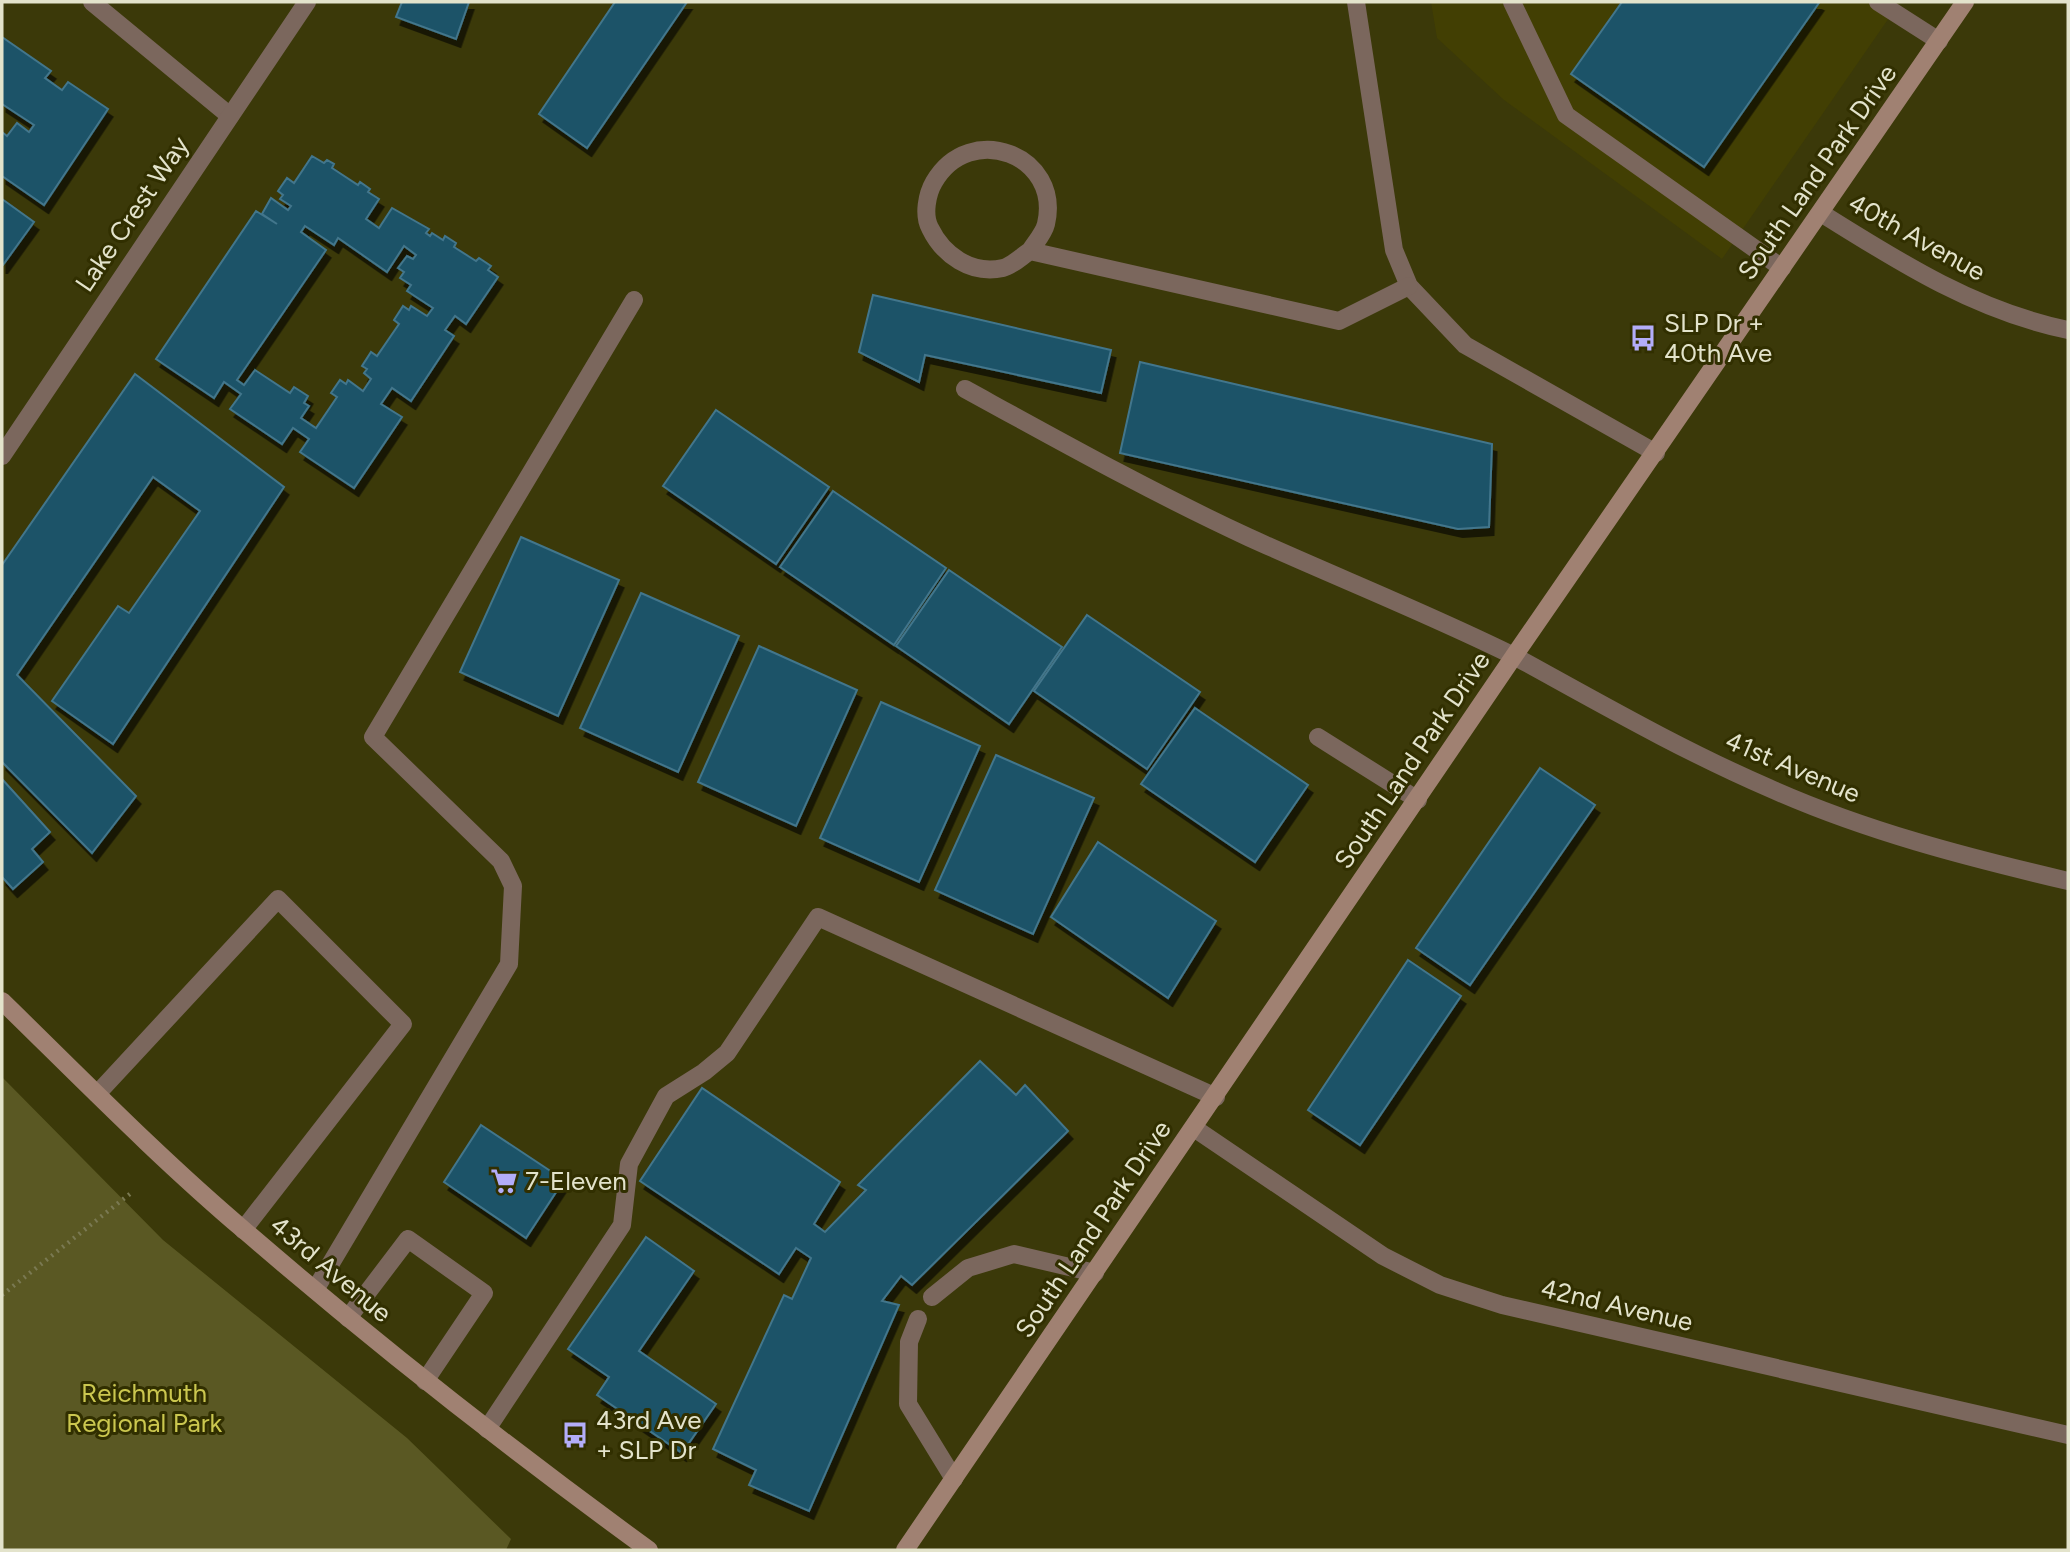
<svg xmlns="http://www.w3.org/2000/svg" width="2070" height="1552" viewBox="0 0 2070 1552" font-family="Figtree,sans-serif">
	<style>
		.built { fill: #423f03 }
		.green { fill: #5a5823 }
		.building { fill: #1e5368; stroke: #42768c; stroke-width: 2; fill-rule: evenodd; filter: url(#shadow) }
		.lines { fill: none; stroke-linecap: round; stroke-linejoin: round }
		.path { stroke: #7a7952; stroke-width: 4.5; stroke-dasharray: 2 5; stroke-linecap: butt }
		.lane { stroke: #7b675d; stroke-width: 18 }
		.street { stroke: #7b675d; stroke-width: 18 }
		.secondary { stroke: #a08172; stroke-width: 18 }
		.labels { text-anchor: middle; stroke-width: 6; stroke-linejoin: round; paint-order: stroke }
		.street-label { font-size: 26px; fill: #e3e3cb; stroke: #312f00 }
		.poi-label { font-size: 26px; fill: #e3e3cb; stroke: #312f00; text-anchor: start }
		.park-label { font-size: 26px; fill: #cbc74f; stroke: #312f00 }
	</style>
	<defs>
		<filter id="shadow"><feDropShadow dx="4.5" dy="8" stdDeviation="0" flood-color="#0009"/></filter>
	</defs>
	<rect width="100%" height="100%" fill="#3b3909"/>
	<polygon class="built" points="1431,2 1900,2 1722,259 1504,100 1437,38"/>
	<polygon class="green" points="2,1077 163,1240 407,1438 511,1539 506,1550 2,1550"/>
	<g class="building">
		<polygon points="402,2 469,2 456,39 396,17"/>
		<polygon points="615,2 687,2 587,148 539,114"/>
		<polygon points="1622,2 1817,2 1819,3 1704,167 1571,74"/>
		<polygon points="2,37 51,71 45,78 62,90 68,82 108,109 44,205 2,176 2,132 7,136 17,123 29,132 34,125 2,104"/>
		<path d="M312 156 324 163 327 160 334 164 332 168 358 185 360 182 370 189 368 192 379 199 366 219 379 228 392 208 429 229 426 233 430 236 432 233 443 240 445 236 456 243 454 247 476 261 479 258 491 266 488 270 498 277 466 324 455 316 445 330 454 336 411 401 392 388 381 404 402 417 354 488 300 452 309 439 293 428 282 444 230 409 241 394 224 382 214 398 156 359 256 211 277 224 262 214 271 198 288 210 291 206 280 199 283 195 278 191 287 178 294 183ZM305 226 334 245 338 238 387 272 404 246 416 255 413 259 407 256 398 268 404 272 400 278 411 285 407 291 433 308 427 316 411 306 409 310 403 306 394 320 399 324 377 356 371 352 362 366 367 369 364 373 371 379 363 391 348 380 346 384 340 380 331 393 337 397 316 428 301 418 309 406 304 403 308 396 294 387 290 393 255 370 244 385 237 380 326 250 301 232Z"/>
		<polygon points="2,199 34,222 3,265 2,265"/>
		<polygon points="873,295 1111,350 1101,393 925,355 919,382 859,352"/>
		<polygon points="1140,362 1492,444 1489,527 1458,529 1120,453"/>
		<polygon points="135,374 284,487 113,744 52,701 118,606 129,613 200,511 153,477 17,675 136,796 92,853 2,762 2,565"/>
		<polygon points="716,410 829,487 776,564 663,486"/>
		<polygon points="833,491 946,568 894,645 780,567"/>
		<polygon points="521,537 619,580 558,716 460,672"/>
		<polygon points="949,570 1062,647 1009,724 896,646"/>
		<polygon points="641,593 739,636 678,772 580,728"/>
		<polygon points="1087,615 1200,692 1147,769 1034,691"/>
		<polygon points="759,646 857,690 796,826 698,782"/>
		<polygon points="881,702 980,746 919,882 820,838"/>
		<polygon points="1195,708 1308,785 1255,862 1141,784"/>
		<polygon points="996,755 1094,798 1033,934 935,890"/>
		<polygon points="1540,768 1595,805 1470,985 1416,948"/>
		<polygon points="2,779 50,832 32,849 43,862 13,889 2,877"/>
		<polygon points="1098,842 1216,921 1168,998 1051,917"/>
		<polygon points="1408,960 1461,996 1360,1145 1308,1110"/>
		<polygon points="980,1061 1016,1095 1025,1085 1068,1131 912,1285 901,1276 882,1301 899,1305 809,1511 749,1485 756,1470 713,1449 784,1295 792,1299 811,1258 796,1248 779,1274 640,1181 702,1088 840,1182 814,1224 825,1232 866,1190 858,1185"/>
		<polygon points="481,1125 564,1180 526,1238 444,1182"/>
		<polygon points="646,1237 694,1271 639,1351 716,1404 682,1453 597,1395 609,1377 568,1349"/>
	</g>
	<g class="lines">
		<polyline class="path" points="2,1295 131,1193"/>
		<g class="lane">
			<polyline points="1356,2 1394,250 1409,286 1465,345 1656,453"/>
			<polyline points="1512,2 1566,115 1782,268"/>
			<polyline points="1878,2 1939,41"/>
			<path d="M1030 251C1035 243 1044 233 1046 224 1062 155 970 120 934 182 927 194 923 215 930 228 943 255 971 275 1003 268 1012 266 1022 256 1030 251L1339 321 1409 286"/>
			<path d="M965 389C1058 440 1151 492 1248 537 1336 577 1427 613 1514 656"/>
			<polyline points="1318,737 1418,800"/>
			<polyline points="97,1094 278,899 403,1024 243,1230"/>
			<polyline points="315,1290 509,964 513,886 501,861 373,737 634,300"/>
			<polyline points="932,1297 968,1268 1014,1254 1095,1273"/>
			<polyline points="348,1318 408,1239 484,1293 425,1381"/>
			<polyline points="918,1319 909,1342 908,1404 954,1479"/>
			<polyline points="487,1429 622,1225 629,1164 666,1096 704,1072 727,1053 818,917 1216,1097"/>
		</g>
		<g class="street">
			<polyline points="92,2 230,116"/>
			<path d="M1821 213C1899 262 1976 311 2068 330"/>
			<polyline points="2,456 307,2"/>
			<path d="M1514 656C1598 702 1681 750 1769 788 1865 831 1966 857 2068 881"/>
			<polyline points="1194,1128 1383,1256 1440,1285 1502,1305 2068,1435"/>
		</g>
		<g class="secondary">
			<path d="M2 1001C82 1079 160 1159 245 1231 375 1343 510 1449 649 1550"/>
			<polyline points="905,1550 1514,656 1965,2"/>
		</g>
	</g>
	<defs>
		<g id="bus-bare" transform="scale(2.1)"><path d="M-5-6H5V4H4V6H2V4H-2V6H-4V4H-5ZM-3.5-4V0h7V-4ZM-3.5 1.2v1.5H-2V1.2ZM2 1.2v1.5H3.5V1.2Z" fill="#b3adf9" stroke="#312f00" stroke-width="2.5" paint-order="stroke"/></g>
		<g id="supermarket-bare" transform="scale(2.1)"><path d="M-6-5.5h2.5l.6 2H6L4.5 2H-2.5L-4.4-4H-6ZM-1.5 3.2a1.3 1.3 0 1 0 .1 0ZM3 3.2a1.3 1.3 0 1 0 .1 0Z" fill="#b3adf9" stroke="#312f00" stroke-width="2.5" paint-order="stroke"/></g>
	</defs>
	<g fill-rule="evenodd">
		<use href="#bus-bare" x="1643" y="338"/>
		<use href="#supermarket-bare" x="504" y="1181"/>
		<use href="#bus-bare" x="575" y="1435"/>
	</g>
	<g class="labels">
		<g class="street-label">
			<text transform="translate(1817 172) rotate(-55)" y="9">South Land Park Drive</text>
			<text transform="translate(132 214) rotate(-56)" y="9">Lake Crest Way</text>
			<text transform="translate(1917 237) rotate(29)" y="9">40th Avenue</text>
			<text transform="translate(1412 760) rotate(-56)" y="9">South Land Park Drive</text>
			<text transform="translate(1793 767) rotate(23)" y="9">41st Avenue</text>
			<text transform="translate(1093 1229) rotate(-56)" y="9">South Land Park Drive</text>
			<text transform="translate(331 1269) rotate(40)" y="9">43rd Avenue</text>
			<text transform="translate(1617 1305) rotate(13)" y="9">42nd Avenue</text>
		</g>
		<g class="poi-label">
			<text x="1664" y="332">SLP Dr +<tspan x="1664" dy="30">40th Ave</tspan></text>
			<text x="525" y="1190">7-Eleven</text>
			<text x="596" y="1429">43rd Ave<tspan x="596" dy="30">+ SLP Dr</tspan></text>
		</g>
		<g class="park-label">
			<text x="144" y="1402">Reichmuth<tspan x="144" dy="30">Regional Park</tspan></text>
		</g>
	</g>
	<rect width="2070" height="1552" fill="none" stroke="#e3e3cb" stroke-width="7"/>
</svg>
